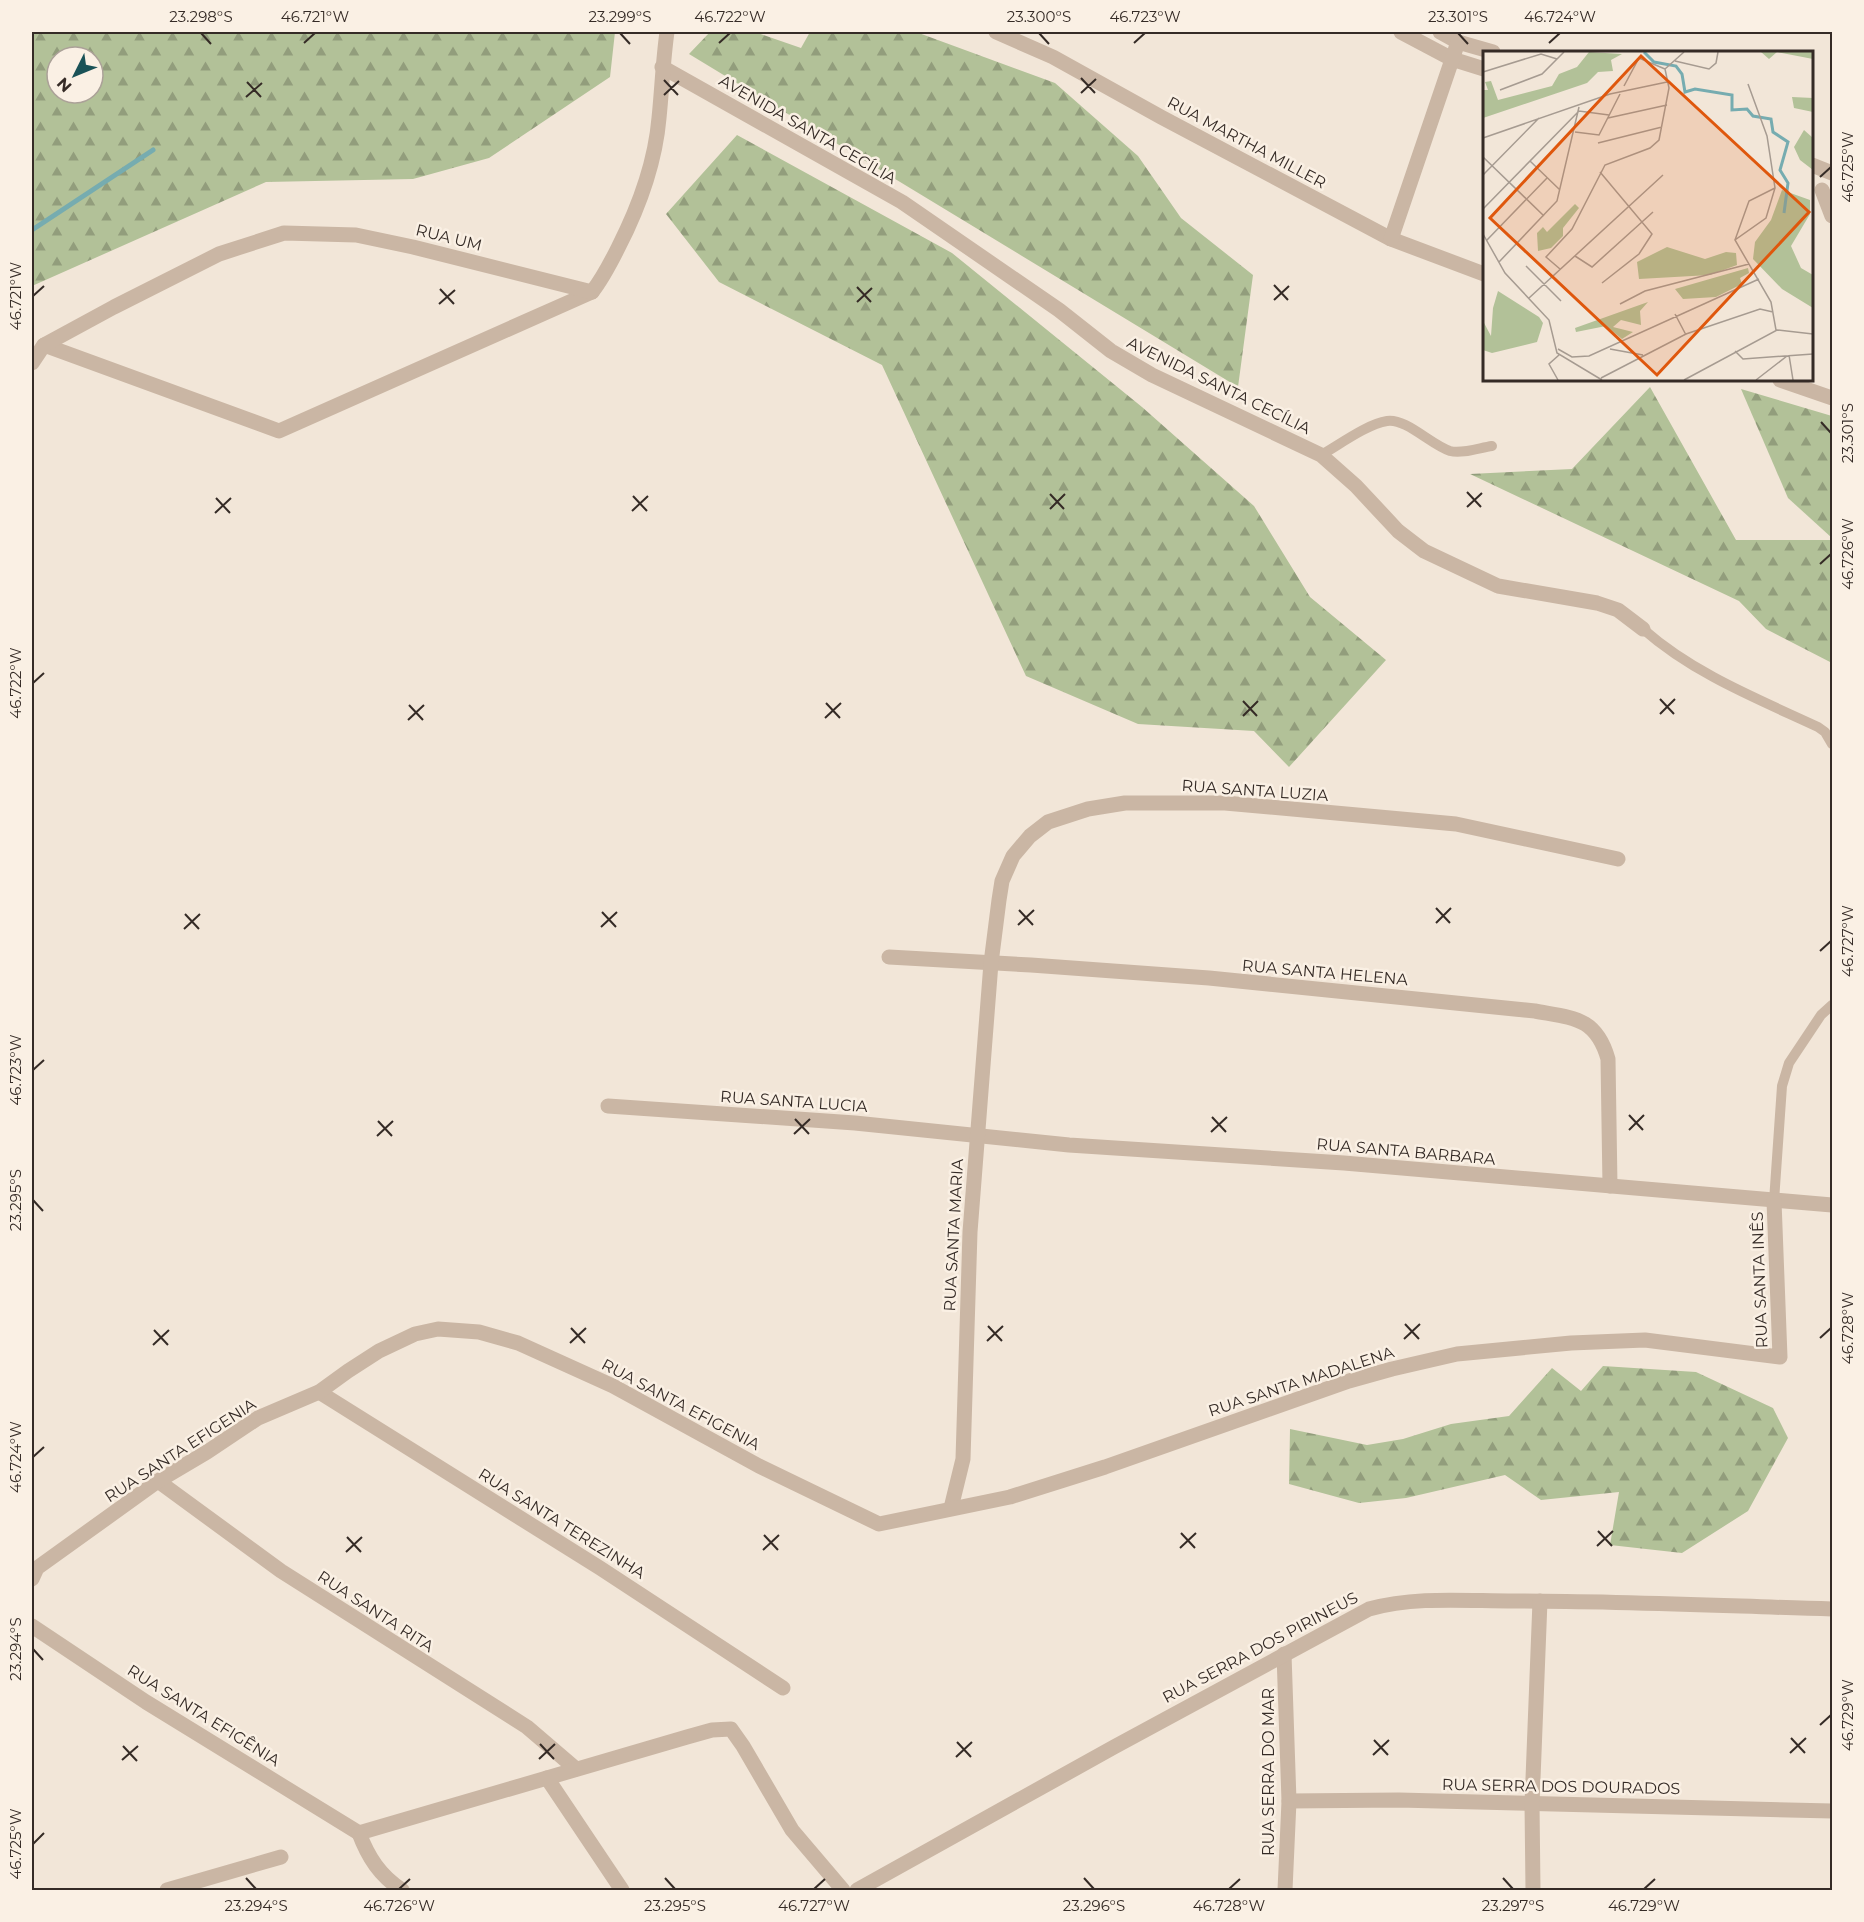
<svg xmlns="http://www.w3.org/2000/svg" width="1864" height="1922" viewBox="0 0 1864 1922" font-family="Montserrat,sans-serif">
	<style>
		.forest { fill: url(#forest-firs); fill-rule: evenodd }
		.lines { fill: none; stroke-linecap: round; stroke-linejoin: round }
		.stream { stroke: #76acb0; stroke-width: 5 }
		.service { stroke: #cab6a4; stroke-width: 10 }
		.minor { stroke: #cab6a4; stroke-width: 15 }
		.ticks { fill: none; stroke: #352b26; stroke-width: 2 }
		.labels { text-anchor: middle; stroke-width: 5; stroke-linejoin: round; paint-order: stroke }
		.street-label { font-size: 16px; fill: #352b26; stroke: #faf0e4 }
		.inset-river { fill: none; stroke: #76acb0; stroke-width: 3 }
		.inset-road { fill: none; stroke: #a69b91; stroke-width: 1.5 }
		.view { fill: #df570d; fill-opacity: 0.15; stroke: #df570d; stroke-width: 3 }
		.inset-edge { fill: none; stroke: #352b26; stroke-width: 3 }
		.neatline { fill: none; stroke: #352b26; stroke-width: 2 }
		.ticks-label { font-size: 15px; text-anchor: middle; fill: #352b26 }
	</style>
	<defs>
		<pattern id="forest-firs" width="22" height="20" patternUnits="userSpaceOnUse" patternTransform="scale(1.5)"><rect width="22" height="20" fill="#b2c198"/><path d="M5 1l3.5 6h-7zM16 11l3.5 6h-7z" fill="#929d7c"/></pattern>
	</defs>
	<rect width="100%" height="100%" fill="#f2e6d8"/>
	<g class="forest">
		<path d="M32 32H615L610 77 489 158 413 179 266 182 32 286ZM57 57H93V93H57Z"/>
		<polygon points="710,32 755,32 801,48 810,32 916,32 1055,83 1138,156 1181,218 1253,275 1238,387 689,54"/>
		<polygon points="737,135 952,253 1142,407 1254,506 1310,597 1386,660 1289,767 1254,731 1138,724 1026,676 882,365 719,282 666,214"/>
		<polygon points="1650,387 1736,540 1832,540 1832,663 1766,629 1739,601 1470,474 1572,469"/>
		<polygon points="1741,389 1832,416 1832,538 1788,498"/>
		<polygon points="1603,1366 1696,1372 1773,1408 1788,1438 1748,1511 1682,1553 1610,1545 1619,1492 1541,1500 1505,1475 1406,1498 1359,1503 1289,1484 1290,1429 1367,1445 1403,1439 1451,1424 1509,1416 1552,1368 1581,1391"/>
	</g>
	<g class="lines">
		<polyline class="stream" points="32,230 153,150"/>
		<g class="service">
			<path d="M1321 455C1339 445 1367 424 1387 421 1406 418 1431 445 1450 451 1462 454 1479 448 1492 446"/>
			<path d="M1643 629C1694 674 1758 699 1818 727L1825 732 1832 744"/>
			<polyline points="1774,1201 1782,1086 1789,1063 1821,1015 1832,1005"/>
		</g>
		<g class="minor">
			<polyline points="996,32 1053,57 1161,117 1391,239 1484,274"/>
			<polyline points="1401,32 1452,59 1484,69"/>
			<polyline points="1440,32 1458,42 1493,52"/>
			<polyline points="662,67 902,202 1059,310 1111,351 1152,375 1321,455 1356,486 1398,531 1424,551 1498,586 1597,603 1618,610 1643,629"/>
			<polyline points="1812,165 1832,173"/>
			<polyline points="1822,190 1832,216"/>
			<polyline points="1391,239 1458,42"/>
			<polyline points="44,345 279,431 592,292"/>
			<path d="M32 363 44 345 114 307 219 254 284 233 356 235 413 247 592 292C603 278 610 264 618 248 639 207 655 165 659 118 662 89 663 60 667 32"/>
			<polyline points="1780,380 1832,398"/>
			<path d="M889 957 1031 965 1209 978 1535 1011C1573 1018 1596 1017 1608 1059L1610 1186"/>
			<polyline points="608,1106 855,1123 1069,1145 1344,1163 1832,1205"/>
			<polyline points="319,1392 600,1568 783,1688"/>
			<polyline points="158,1481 281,1571 527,1727 576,1769"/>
			<polyline points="951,1508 963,1459 970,1232 991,963 999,900 1002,881 1013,856 1030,836 1048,822 1088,809 1125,803 1225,803 1456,824 1618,859"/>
			<polyline points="32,1579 37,1568 158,1481 207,1452 258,1418 319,1392 348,1371 379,1351 415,1334 438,1329 479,1332 518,1343 613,1386 759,1466 879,1524 1010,1497 1105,1467 1349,1381 1392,1369 1457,1354 1571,1343 1645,1340 1780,1357 1774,1201"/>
			<polyline points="32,1626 146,1702 359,1833"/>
			<polyline points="1284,1654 1289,1801 1285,1890"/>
			<polyline points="547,1778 622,1890"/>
			<polyline points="1289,1801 1399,1800 1832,1811"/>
			<polyline points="359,1833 687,1737 712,1730 731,1729 743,1746 792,1830 843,1890"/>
			<path d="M359 1833C368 1857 380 1876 402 1890"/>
			<polyline points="167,1890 281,1857"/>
			<path d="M857 1890 1114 1747 1369 1609C1416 1596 1465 1601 1514 1601 1620 1601 1726 1606 1832 1609"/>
			<polyline points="1533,1890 1532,1804 1540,1601"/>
		</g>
	</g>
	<path class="ticks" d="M201 33 211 44M620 33 630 44M1039 33 1049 44M1458 33 1468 44M304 43 315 33M719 43 730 33M1134 43 1145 33M1549 43 1560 33M1081 78 1095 93M664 80 678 95M247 82 261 97M1081 93 1096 79M664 95 679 81M246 97 262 83M1820 177 1831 167M1274 285 1288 300M857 287 871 302M440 289 454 304M33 296 44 286M1274 300 1289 286M857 302 872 288M439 304 455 290M1821 422 1831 433M1467 492 1481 507M1050 494 1064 509M633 496 647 511M216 498 230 513M1467 507 1482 493M1050 509 1065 494M632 511 648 496M215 513 231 498M1820 564 1831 554M33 683 44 673M1660 699 1674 714M1243 701 1257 716M826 703 840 718M409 705 423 720M1660 714 1675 699M1243 716 1258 701M825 718 841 703M408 720 424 705M1436 908 1450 923M1019 910 1033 925M602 912 616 927M185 914 199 929M1436 923 1451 908M1018 925 1034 910M601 927 617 912M184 929 200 914M1820 951 1831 941M33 1070 44 1060M1629 1115 1643 1130M1212 1117 1226 1132M795 1119 809 1134M378 1121 392 1136M1629 1130 1644 1115M1211 1132 1227 1117M794 1134 810 1119M377 1136 393 1121M33 1200 43 1211M1405 1324 1419 1339M988 1326 1002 1341M571 1328 585 1343M154 1330 168 1345M1820 1338 1831 1328M1404 1339 1420 1324M987 1341 1003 1326M570 1343 586 1328M153 1345 169 1330M33 1457 44 1447M1598 1531 1612 1546M1181 1533 1195 1548M764 1535 778 1550M347 1537 361 1552M1597 1546 1613 1531M1180 1548 1196 1533M763 1550 779 1535M346 1552 362 1537M33 1649 43 1660M1820 1725 1831 1715M1791 1738 1805 1753M1374 1740 1388 1755M957 1742 971 1757M540 1744 554 1759M123 1746 137 1761M1790 1753 1806 1738M1373 1755 1389 1740M956 1757 972 1742M539 1759 555 1744M122 1760 138 1746M33 1844 44 1833M246 1878 256 1889M665 1878 675 1889M1084 1878 1094 1889M1503 1878 1513 1889M399 1889 410 1879M814 1889 825 1879M1229 1889 1240 1879M1644 1889 1655 1879"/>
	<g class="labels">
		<g class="street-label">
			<text transform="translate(808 129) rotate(30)" y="6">AVENIDA SANTA CECÍLIA</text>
			<text transform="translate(1247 142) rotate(28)" y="6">RUA MARTHA MILLER</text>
			<text transform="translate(449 237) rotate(14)" y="6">RUA UM</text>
			<text transform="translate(1219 385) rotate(26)" y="6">AVENIDA SANTA CECÍLIA</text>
			<text transform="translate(1255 790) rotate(4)" y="6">RUA SANTA LUZIA</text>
			<text transform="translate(1325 972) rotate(5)" y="6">RUA SANTA HELENA</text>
			<text transform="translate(794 1101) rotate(4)" y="6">RUA SANTA LUCIA</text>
			<text transform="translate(1406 1151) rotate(5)" y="6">RUA SANTA BARBARA</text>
			<text transform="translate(953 1235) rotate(-87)" y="6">RUA SANTA MARIA</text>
			<text transform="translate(1759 1280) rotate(-92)" y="6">RUA SANTA INÊS</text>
			<text transform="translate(1301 1381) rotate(-18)" y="6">RUA SANTA MADALENA</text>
			<text transform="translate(681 1404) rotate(28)" y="6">RUA SANTA EFIGENIA</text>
			<text transform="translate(180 1450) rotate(-33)" y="6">RUA SANTA EFIGENIA</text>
			<text transform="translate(562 1523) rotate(32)" y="6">RUA SANTA TEREZINHA</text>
			<text transform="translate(376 1611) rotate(33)" y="6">RUA SANTA RITA</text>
			<text transform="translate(1260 1647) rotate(-28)" y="6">RUA SERRA DOS PIRINEUS</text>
			<text transform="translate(204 1715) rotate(32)" y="6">RUA SANTA EFIGÊNIA</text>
			<text transform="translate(1268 1772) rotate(-90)" y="6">RUA SERRA DO MAR</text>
			<text transform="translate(1561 1786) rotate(1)" y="6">RUA SERRA DOS DOURADOS</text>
		</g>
	</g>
	<g transform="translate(1483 51)">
		<rect width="330" height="330" fill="#f2e6d8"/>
		<path d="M106 1 139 3 128 9 130 20 115 21 104 32 0 67V39H5L2 31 8 30 15 49 69 35 76 23 94 16ZM278 1H330V8L294 1 286 8ZM309 46 330 47V61L311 57ZM321 79 330 87V119L317 109 311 96ZM299 139 327 149V163L308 195 318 217 330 224V257L299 238 270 208 272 191 288 169ZM92 153 96 157 80 177V185L68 197 55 200 54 182 60 176 64 181ZM184 196 222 208 243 201 253 202 254 214 227 224 156 228 154 211ZM265 217 266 222 257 227 259 233 233 246 200 248 192 238ZM15 240 56 266 60 272 54 291 9 302 0 299V270L8 285 10 257ZM165 251 157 260 158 274 138 269 130 276 150 281 139 288 123 275 93 281 92 277Z" fill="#b2c198"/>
		<path class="inset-river" d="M161 1 171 11 193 15 199 23 202 41 212 38 249 44V59L264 58 270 65 288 68 290 81 305 91 297 119 305 132 301 162"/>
		<path class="inset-road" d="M192 10 226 18 233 12 235 1M182 18 201 1M0 21 58 3 74 8M265 33 284 85 292 137 283 167 252 189 288 251 293 279M141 35 156 7 182 18M17 39 59 23 81 1M125 67 184 54M92 81 116 84 137 43M0 87 127 43 184 31M115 92 179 76M0 106 61 165M47 110 77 139M117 121 169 183 156 203 119 232M0 124 56 67M0 158 96 60 126 64M0 183 22 222 66 269 74 302 119 329M4 189 64 127M252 189 266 150 292 137M92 205 109 216 170 161M16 211 74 150 96 56M43 215 78 250M77 218 63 206 89 178 122 114 167 97 176 89 186 37 182 18M46 247 180 124M137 253 162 240 266 213M192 263 203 284M75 298 89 306 106 305 276 228M127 298 160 304M252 300 260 308 330 303M306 304 310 329M118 327 203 283 277 258 290 261M75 329 66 313 76 304M201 329 294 279 330 283M273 329 304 305"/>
		<path class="view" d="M158 5 326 161 174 324 7 167Z"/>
		<rect width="330" height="330" class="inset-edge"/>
	</g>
	<rect width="1864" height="1922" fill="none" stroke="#faf0e4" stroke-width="66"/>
	<g transform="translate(75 75) rotate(227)"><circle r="28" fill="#faf0e4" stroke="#aba198" stroke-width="1.5"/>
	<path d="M0-4.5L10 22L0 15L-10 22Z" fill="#1a5257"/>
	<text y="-9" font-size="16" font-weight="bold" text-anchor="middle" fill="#352b26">N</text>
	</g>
	<rect x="33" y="33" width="1798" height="1856" class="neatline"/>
	<g class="ticks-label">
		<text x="201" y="22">23.298°S</text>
		<text x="315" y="22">46.721°W</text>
		<text x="620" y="22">23.299°S</text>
		<text x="730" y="22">46.722°W</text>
		<text x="1039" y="22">23.300°S</text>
		<text x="1145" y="22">46.723°W</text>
		<text x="1458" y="22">23.301°S</text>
		<text x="1560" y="22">46.724°W</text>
		<text transform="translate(1848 167) rotate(-90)" y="5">46.725°W</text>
		<text transform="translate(16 296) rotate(-90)" y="5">46.721°W</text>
		<text transform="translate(1848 433) rotate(-90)" y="5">23.301°S</text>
		<text transform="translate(1848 554) rotate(-90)" y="5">46.726°W</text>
		<text transform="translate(16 683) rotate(-90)" y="5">46.722°W</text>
		<text transform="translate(1848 941) rotate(-90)" y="5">46.727°W</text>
		<text transform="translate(16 1070) rotate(-90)" y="5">46.723°W</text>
		<text transform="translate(16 1200) rotate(-90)" y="5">23.295°S</text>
		<text transform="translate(1848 1328) rotate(-90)" y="5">46.728°W</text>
		<text transform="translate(16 1457) rotate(-90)" y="5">46.724°W</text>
		<text transform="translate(16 1649) rotate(-90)" y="5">23.294°S</text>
		<text transform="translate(1848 1715) rotate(-90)" y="5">46.729°W</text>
		<text transform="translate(16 1844) rotate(-90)" y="5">46.725°W</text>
		<text x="256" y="1911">23.294°S</text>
		<text x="399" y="1911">46.726°W</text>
		<text x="675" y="1911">23.295°S</text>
		<text x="814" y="1911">46.727°W</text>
		<text x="1094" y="1911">23.296°S</text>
		<text x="1229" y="1911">46.728°W</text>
		<text x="1513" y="1911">23.297°S</text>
		<text x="1644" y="1911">46.729°W</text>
	</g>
</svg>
